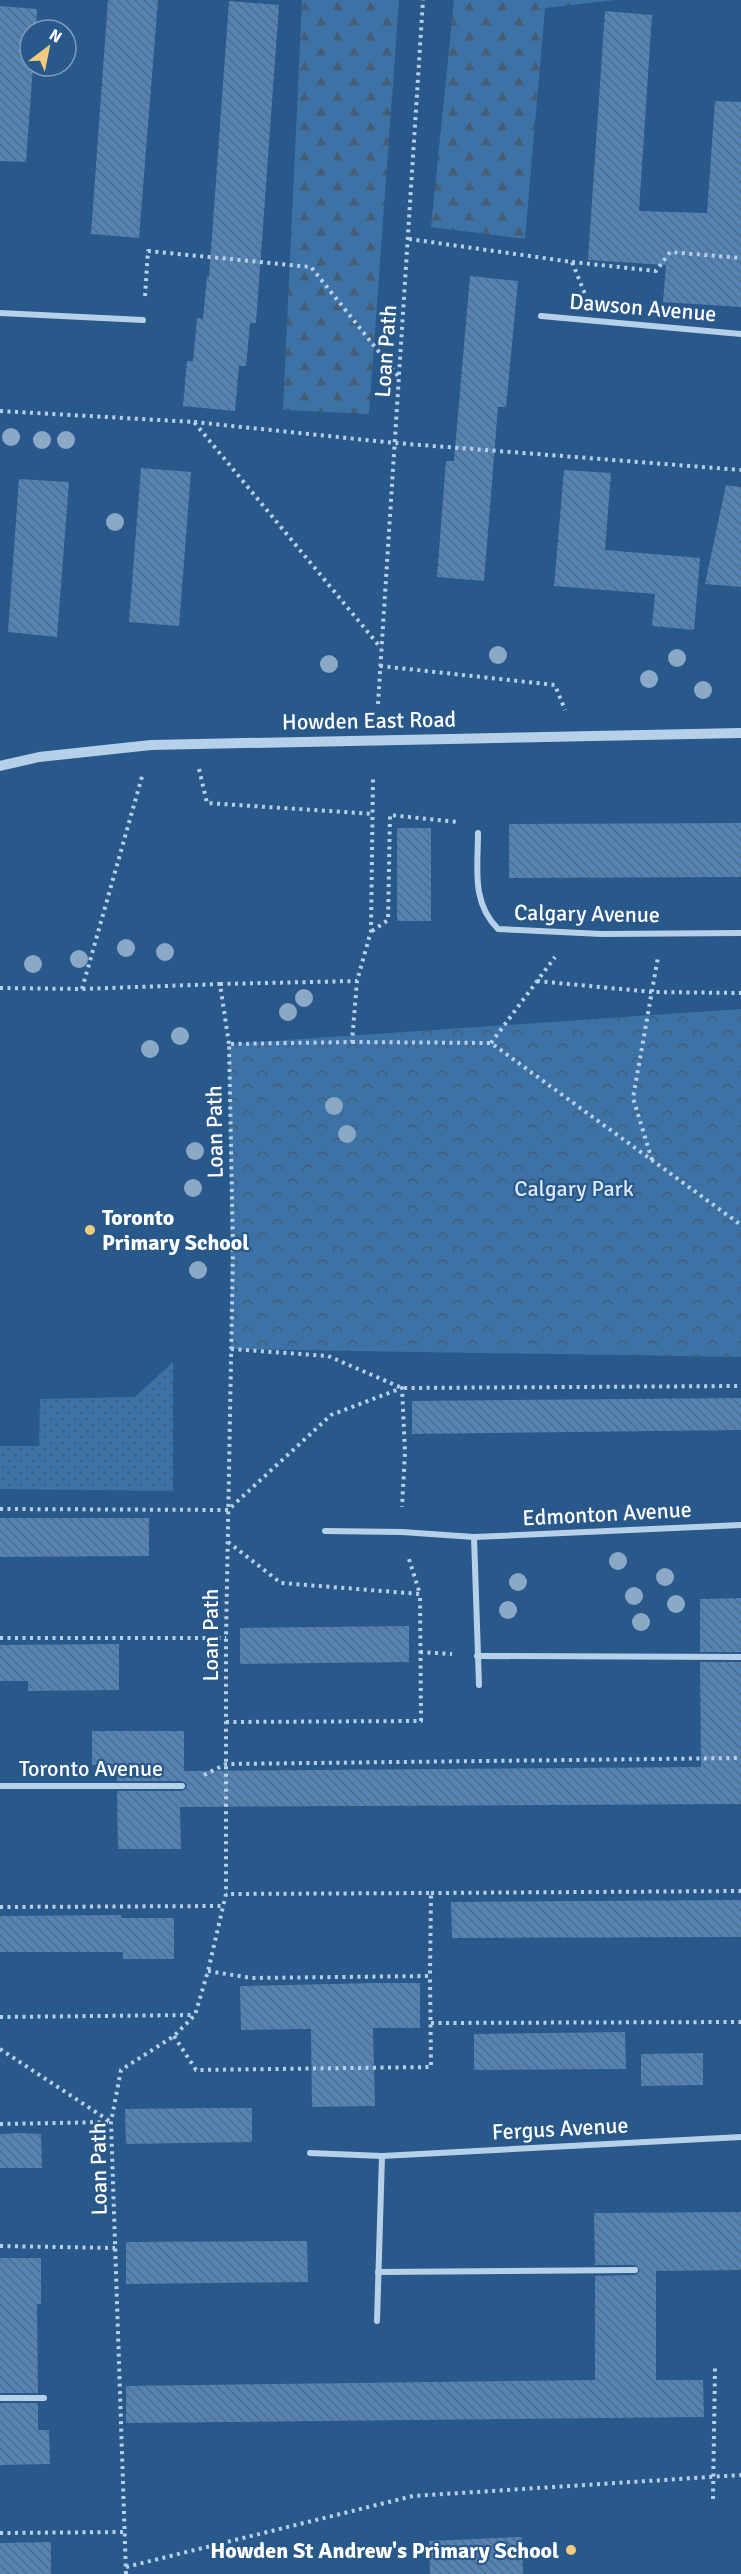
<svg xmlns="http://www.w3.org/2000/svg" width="741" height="2574" viewBox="0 0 741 2574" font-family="Signika,sans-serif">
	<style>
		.grass { fill: url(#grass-dots) }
		.forest { fill: url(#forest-firs) }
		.park { fill: url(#park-crowns) }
		.building { fill: url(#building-back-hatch) }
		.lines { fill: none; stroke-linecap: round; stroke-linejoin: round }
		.path { stroke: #b7d0e9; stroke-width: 4; stroke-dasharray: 3 4.5; stroke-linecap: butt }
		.minor { stroke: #b7d0e9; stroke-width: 6 }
		.tertiary { stroke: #b7d0e9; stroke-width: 10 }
		.tree { fill: #8ba8c6 }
		.poi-dot { fill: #f1cb7e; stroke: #29588b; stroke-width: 2 }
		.labels { text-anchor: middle; stroke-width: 4.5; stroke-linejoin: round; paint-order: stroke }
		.street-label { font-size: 22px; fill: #fff; stroke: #29588b }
		.park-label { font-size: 22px; fill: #dbe9f7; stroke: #29588b }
		.poi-label { font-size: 22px; font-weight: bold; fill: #fff; stroke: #29588b; text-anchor: start }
	</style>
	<defs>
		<pattern id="grass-dots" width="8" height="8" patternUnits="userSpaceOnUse" patternTransform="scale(1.5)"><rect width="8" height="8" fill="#3d72a7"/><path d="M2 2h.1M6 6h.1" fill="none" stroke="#455d75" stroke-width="1.8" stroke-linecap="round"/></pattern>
		<pattern id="forest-firs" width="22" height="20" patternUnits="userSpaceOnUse" patternTransform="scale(1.5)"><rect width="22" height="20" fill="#3d72a7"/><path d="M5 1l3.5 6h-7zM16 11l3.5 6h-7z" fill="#455d75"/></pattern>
		<pattern id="park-crowns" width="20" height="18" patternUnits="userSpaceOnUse" patternTransform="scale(1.5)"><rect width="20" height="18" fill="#3d72a7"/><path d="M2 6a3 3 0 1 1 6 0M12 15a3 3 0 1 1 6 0" fill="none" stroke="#455d75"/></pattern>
		<pattern id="building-back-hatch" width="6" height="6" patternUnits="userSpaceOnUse" patternTransform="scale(1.5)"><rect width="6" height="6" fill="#5583b3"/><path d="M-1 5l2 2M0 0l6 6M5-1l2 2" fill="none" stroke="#516d8a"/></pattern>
	</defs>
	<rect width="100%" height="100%" fill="#29588b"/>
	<polygon class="grass" points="173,1362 173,1491 0,1489 0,1446 39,1446 40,1399 135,1397"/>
	<g class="forest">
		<polygon points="302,0 399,0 369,414 283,410"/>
		<polygon points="454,0 615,0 545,8 525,239 431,227"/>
	</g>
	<polygon class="park" points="741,1009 741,1357 231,1349 229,1044"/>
	<g class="building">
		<polygon points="108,0 158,0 139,238 91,234"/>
		<polygon points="229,1 279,5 256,323 250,323 246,366 239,366 235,411 183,406 187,361 193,361 197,318 203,319 207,277 209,277"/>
		<polygon points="0,6 37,9 36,30 30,30 30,66 33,66 26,162 0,161"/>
		<polygon points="605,11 652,15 639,211 707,213 715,101 741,102 741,307 663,302 666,265 588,260"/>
		<polygon points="470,276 518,281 506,407 498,407 484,581 437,577 446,461 454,461"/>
		<polygon points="141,468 191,472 179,626 129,622"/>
		<polygon points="564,470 611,473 605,550 700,558 694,630 652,626 655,594 554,586"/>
		<polygon points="19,479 69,482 57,637 8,632"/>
		<polygon points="726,485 741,487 741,587 705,584"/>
		<polygon points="741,823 741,877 509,878 509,824"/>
		<rect x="397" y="828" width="34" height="93"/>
		<polygon points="741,1398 741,1430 412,1434 412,1401"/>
		<polygon points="0,1518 149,1518 149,1556 0,1557"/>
		<polygon points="741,1598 741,1652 700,1652 700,1599"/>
		<polygon points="409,1626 409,1662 240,1664 240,1628"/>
		<polygon points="119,1644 119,1690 28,1691 28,1681 0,1681 0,1645"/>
		<polygon points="700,1662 741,1662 741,1804 180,1807 181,1849 118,1849 117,1791 182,1791 186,1789 187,1784 182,1781 117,1781 117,1765 92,1765 92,1731 184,1731 184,1771 701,1767"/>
		<polygon points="741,1900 741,1937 452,1938 451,1902"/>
		<polygon points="121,1915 121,1918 174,1918 174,1959 123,1959 123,1952 0,1952 0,1916"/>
		<polygon points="375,1983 420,1983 420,2028 373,2028 375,2106 312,2107 311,2029 241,2030 240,1986"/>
		<polygon points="625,2032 626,2069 474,2070 474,2034"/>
		<polygon points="703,2053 703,2085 641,2086 641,2054"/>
		<polygon points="210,2108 252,2108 252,2142 126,2144 125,2109"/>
		<polygon points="20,2133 41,2134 42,2168 0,2168 0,2134"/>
		<polygon points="741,2212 741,2270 656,2271 656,2380 703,2380 704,2417 126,2423 126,2386 595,2380 595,2276 635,2275 640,2271 635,2265 595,2265 594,2213"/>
		<polygon points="307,2241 308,2282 126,2284 126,2242"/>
		<polygon points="0,2258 41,2258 41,2304 37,2304 38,2393 0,2393"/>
		<polygon points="0,2403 38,2403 38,2430 49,2430 50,2464 0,2465"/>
		<polygon points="522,2537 523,2574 430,2574 429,2541"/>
		<polygon points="51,2542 51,2574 0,2574 0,2543"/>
	</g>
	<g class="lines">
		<g class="path">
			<polyline points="409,239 572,262 585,294"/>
			<polyline points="572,262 656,271 670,252 741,258"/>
			<polyline points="145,296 148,251 311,267 399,377"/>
			<polyline points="0,411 194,422 381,648"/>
			<polyline points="194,422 395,443 741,470"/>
			<polyline points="380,666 555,685 565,710"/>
			<polyline points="378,704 423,0"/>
			<polyline points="199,769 207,803 373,814"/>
			<polyline points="372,931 388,920 390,815 458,822"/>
			<polyline points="537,981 652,992 741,993"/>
			<polyline points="220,984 357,981"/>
			<polyline points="0,988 82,989 220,984 229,1044"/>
			<polyline points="82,989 143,773"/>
			<polyline points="352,1042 491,1043 741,1225"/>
			<polyline points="491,1043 555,957"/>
			<polyline points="652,1160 633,1098 658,957"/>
			<polyline points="231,1349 328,1356 402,1388 741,1386"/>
			<polyline points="0,1509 228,1510 331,1415 402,1388 405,1452 402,1507"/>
			<polyline points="228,1542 281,1583 420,1594 408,1556"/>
			<polyline points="0,1638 226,1638"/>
			<polyline points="420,1652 452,1654"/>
			<polyline points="226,1722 421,1721 420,1594"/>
			<polyline points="204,1775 226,1764 741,1758"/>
			<polyline points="431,1893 741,1891"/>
			<polyline points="0,1907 223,1906"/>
			<polyline points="208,1971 251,1978 430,1976 431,1893 226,1894"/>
			<polyline points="0,2017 194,2015"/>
			<polyline points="431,2023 741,2022"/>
			<polyline points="174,2036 196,2070 431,2067 430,1976"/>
			<polyline points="0,2049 111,2122"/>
			<polyline points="0,2124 110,2122"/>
			<polyline points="0,2246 115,2248"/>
			<polyline points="713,2499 715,2368"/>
			<polyline points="0,2533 125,2532"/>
			<polyline points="126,2567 413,2496 741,2475"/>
			<polyline points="126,2574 111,2122 121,2070 174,2036 195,2015 208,1971 226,1894 226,1638 233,1250 229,1044 352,1042 357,981 371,931 373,777"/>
		</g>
		<g class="minor">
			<polyline points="0,313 143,320"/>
			<polyline points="541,316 741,334"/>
			<path d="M478 833C478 868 471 902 498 929L602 934 741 933"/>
			<polyline points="325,1531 402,1532 474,1537 741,1525"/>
			<polyline points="474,1537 479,1685"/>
			<polyline points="477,1656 741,1657"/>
			<polyline points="0,1786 182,1786"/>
			<polyline points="310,2153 382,2156 741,2137"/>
			<polyline points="378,2272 635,2270"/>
			<polyline points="377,2321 382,2156"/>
			<polyline points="0,2398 44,2398"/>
		</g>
		<polyline class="tertiary" points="0,766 39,757 151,745 741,733"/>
	</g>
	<g class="tree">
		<circle cx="11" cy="437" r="9"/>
		<circle cx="42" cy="440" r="9"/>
		<circle cx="66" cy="440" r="9"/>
		<circle cx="115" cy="522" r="9"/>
		<circle cx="498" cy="655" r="9"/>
		<circle cx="677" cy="658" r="9"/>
		<circle cx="329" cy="664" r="9"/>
		<circle cx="649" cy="679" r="9"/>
		<circle cx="703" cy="690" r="9"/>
		<circle cx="126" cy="948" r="9"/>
		<circle cx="165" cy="952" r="9"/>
		<circle cx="79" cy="959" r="9"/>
		<circle cx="33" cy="964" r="9"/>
		<circle cx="304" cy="998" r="9"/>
		<circle cx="288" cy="1012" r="9"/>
		<circle cx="180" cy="1036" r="9"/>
		<circle cx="150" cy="1049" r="9"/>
		<circle cx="334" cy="1106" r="9"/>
		<circle cx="347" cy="1134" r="9"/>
		<circle cx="195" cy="1151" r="9"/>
		<circle cx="193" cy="1188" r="9"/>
		<circle cx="198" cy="1270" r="9"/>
		<circle cx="618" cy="1561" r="9"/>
		<circle cx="665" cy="1577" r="9"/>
		<circle cx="518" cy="1582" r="9"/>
		<circle cx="634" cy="1596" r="9"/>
		<circle cx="676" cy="1604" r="9"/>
		<circle cx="508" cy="1610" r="9"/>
		<circle cx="641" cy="1622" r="9"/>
	</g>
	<g class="poi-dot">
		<circle cx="90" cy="1230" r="6"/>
		<circle cx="571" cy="2550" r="6"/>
	</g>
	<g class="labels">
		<g class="street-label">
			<text transform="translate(643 307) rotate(5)" y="8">Dawson Avenue</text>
			<text transform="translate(385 351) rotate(-86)" y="8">Loan Path</text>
			<text transform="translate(369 720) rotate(-1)" y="8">Howden East Road</text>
			<text transform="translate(587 913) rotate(1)" y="8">Calgary Avenue</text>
			<text transform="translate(214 1132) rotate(-91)" y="8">Loan Path</text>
			<text transform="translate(607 1513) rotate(-3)" y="8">Edmonton Avenue</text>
			<text transform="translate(210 1635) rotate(-90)" y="8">Loan Path</text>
			<text x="91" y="1776">Toronto Avenue</text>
			<text transform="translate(560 2128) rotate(-3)" y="8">Fergus Avenue</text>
			<text transform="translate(98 2169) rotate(-91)" y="8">Loan Path</text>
		</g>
		<g class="park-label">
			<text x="574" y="1196">Calgary Park</text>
		</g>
		<g class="poi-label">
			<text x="102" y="1225">Toronto<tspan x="102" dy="25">Primary School</tspan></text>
			<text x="559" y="2558" text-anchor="end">Howden St Andrew's Primary School</text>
		</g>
	</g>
	<g transform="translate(48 48) rotate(32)"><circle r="28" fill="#29588b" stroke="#7f9bb9" stroke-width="1.5"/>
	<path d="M0-4.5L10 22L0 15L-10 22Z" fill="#f1cb7e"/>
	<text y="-9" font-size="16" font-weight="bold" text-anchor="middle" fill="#ffffff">N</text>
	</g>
</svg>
